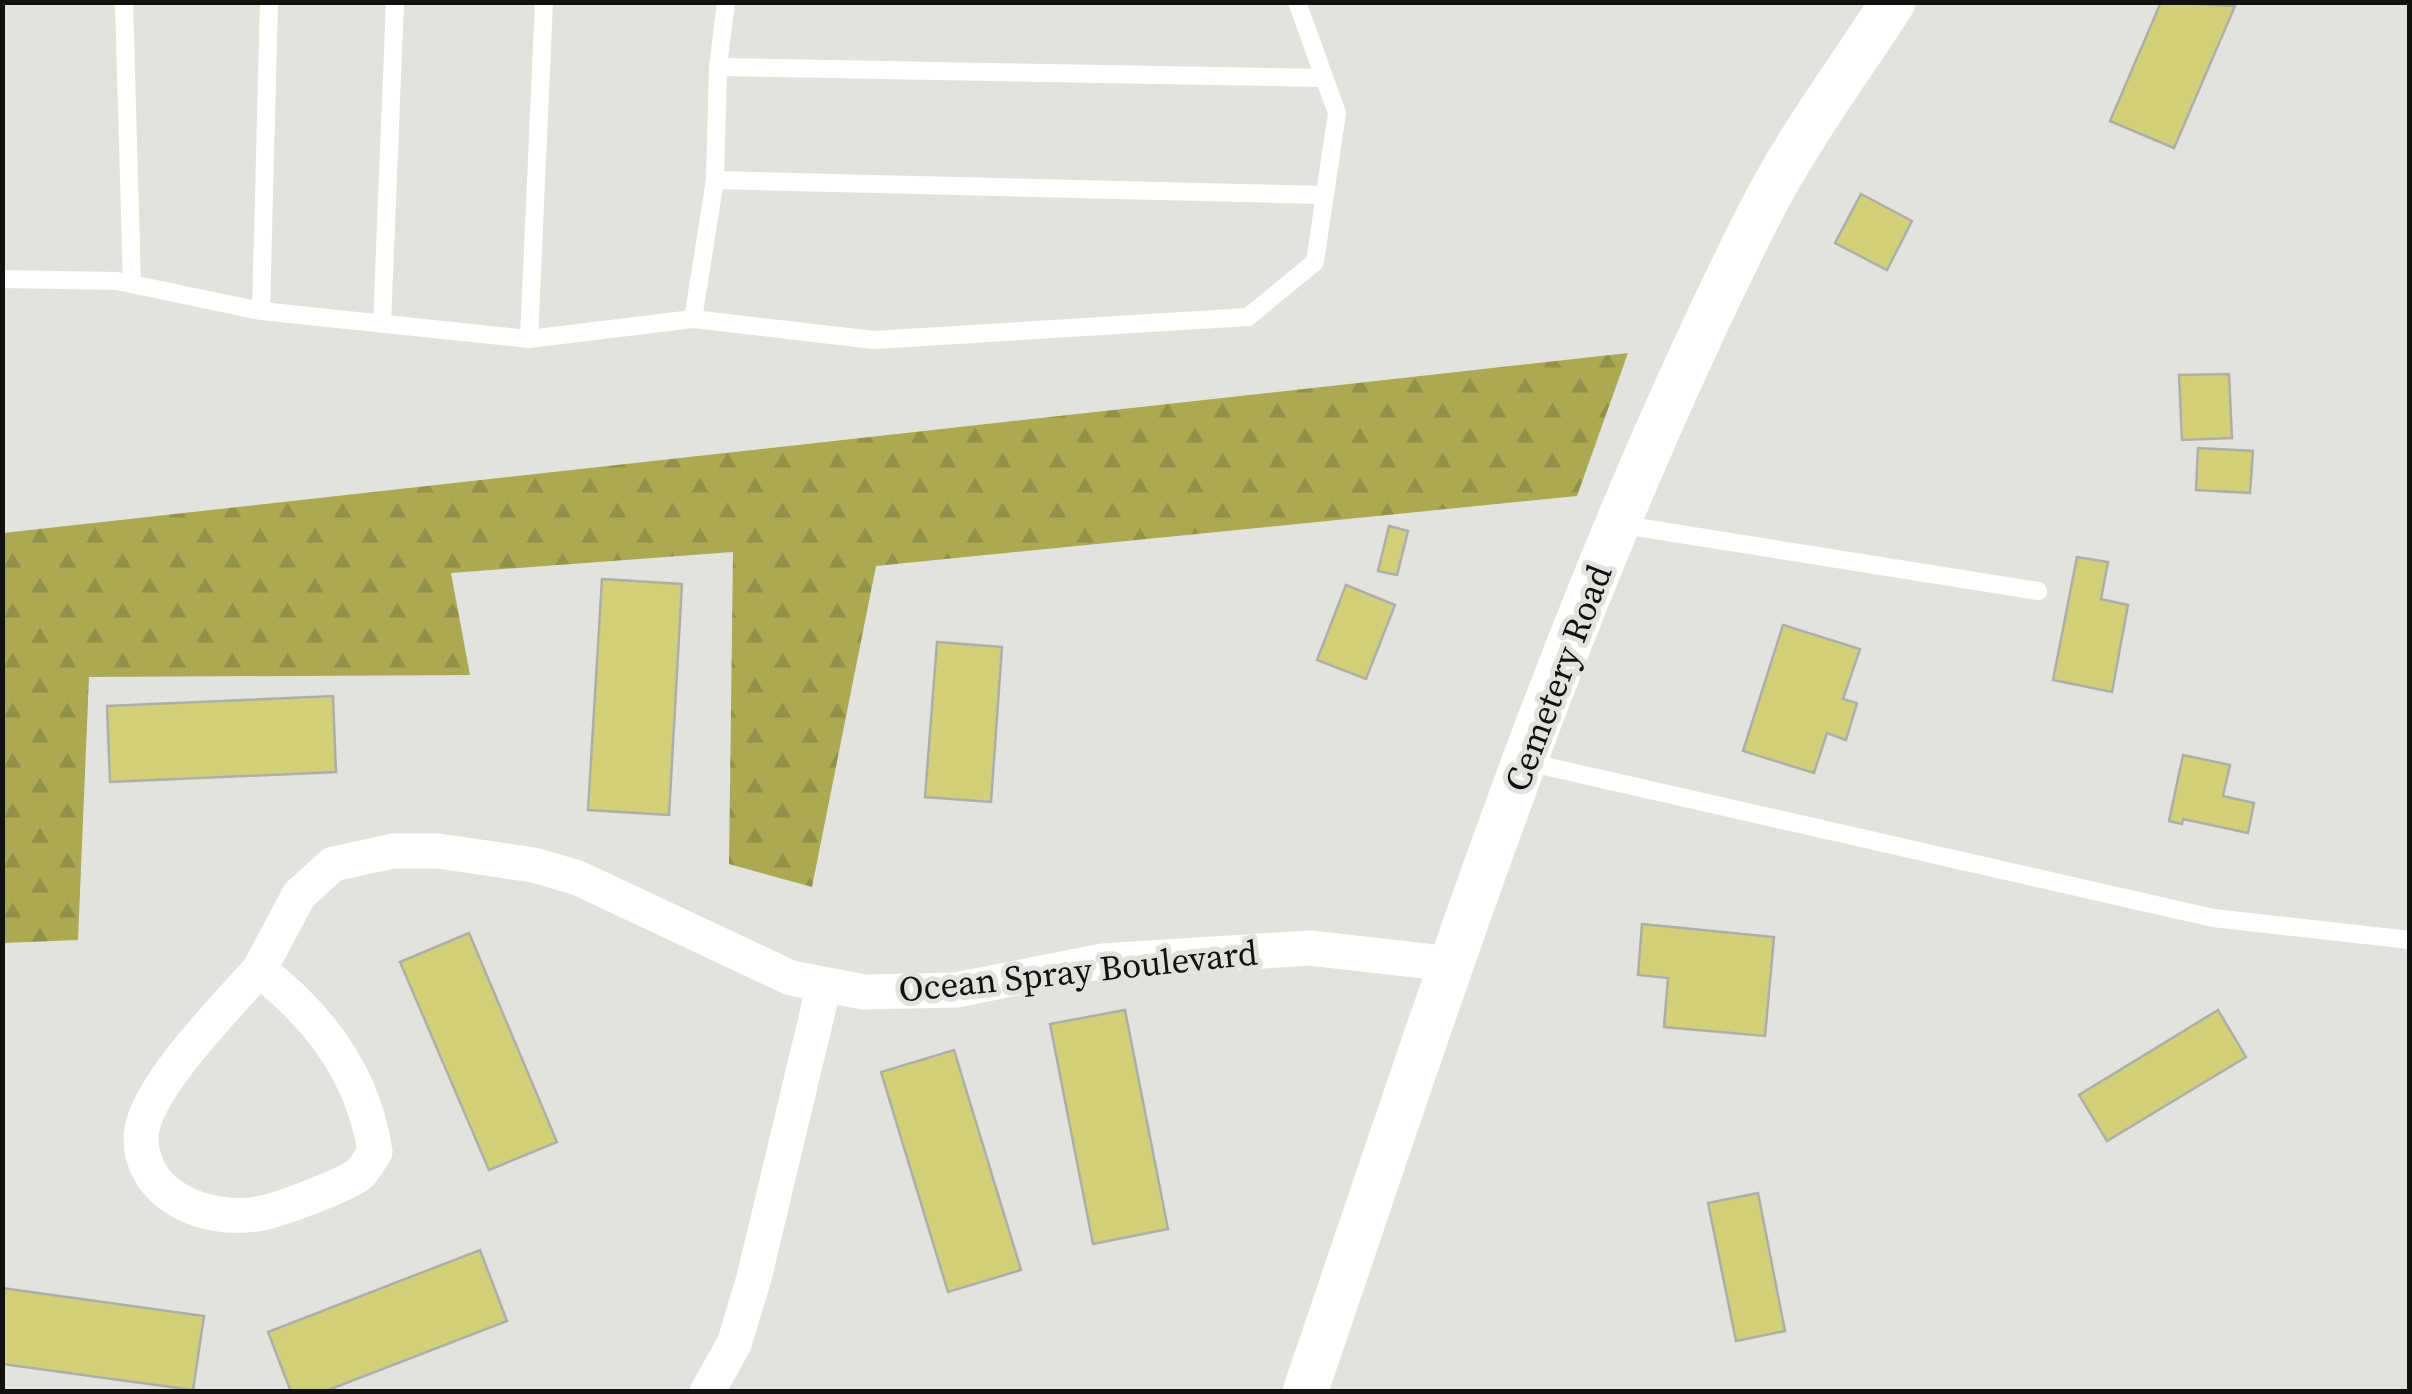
<svg xmlns="http://www.w3.org/2000/svg" width="2412" height="1394" viewBox="0 0 2412 1394" font-family="'Source Serif 4',serif">
	<style>
		.forest { fill: url(#forest-firs) }
		.building { fill: #d3d07a; stroke: #aeaea9; stroke-width: 2.5 }
		.lines { fill: none; stroke-linecap: round; stroke-linejoin: round }
		.service { stroke: #fff; stroke-width: 18 }
		.minor { stroke: #fff; stroke-width: 35 }
		.tertiary { stroke: #fff; stroke-width: 45 }
		.labels { text-anchor: middle; stroke-width: 10; stroke-linejoin: round; paint-order: stroke }
		.street-label { font-size: 35px; fill: #11110f; stroke: #e3e3de }
	</style>
	<defs>
		<pattern id="forest-firs" width="22" height="20" patternUnits="userSpaceOnUse" patternTransform="scale(2.5)"><rect width="22" height="20" fill="#aca953"/><path d="M5 1l3.5 6h-7zM16 11l3.5 6h-7z" fill="#939047"/></pattern>
	</defs>
	<rect width="100%" height="100%" fill="#e3e3de"/>
	<polygon class="forest" points="1628,353 1577,496 876,566 812,887 729,864 733,552 451,573 470,675 89,677 78,940 3,943 3,533"/>
	<g class="building">
		<polygon points="2161,2 2235,6 2174,148 2110,121"/>
		<polygon points="1861,194 1912,221 1887,270 1835,243"/>
		<polygon points="2229,374 2232,438 2182,440 2179,375"/>
		<polygon points="2198,448 2253,451 2250,493 2196,490"/>
		<polygon points="1389,526 1408,531 1397,575 1378,571"/>
		<polygon points="2077,557 2108,562 2101,599 2128,605 2112,692 2053,680"/>
		<polygon points="602,579 682,584 669,815 588,810"/>
		<polygon points="1346,585 1395,605 1366,679 1317,660"/>
		<polygon points="1783,625 1860,649 1843,699 1857,703 1846,740 1827,733 1814,773 1743,751"/>
		<polygon points="937,642 1002,647 991,802 925,797"/>
		<polygon points="333,696 336,772 110,782 107,706"/>
		<polygon points="2183,755 2230,765 2223,796 2254,803 2248,833 2183,819 2182,824 2169,821"/>
		<polygon points="1642,924 1774,937 1765,1036 1664,1027 1668,978 1638,975"/>
		<polygon points="469,933 557,1142 489,1170 400,962"/>
		<polygon points="1125,1010 1168,1229 1093,1244 1050,1024"/>
		<polygon points="2218,1010 2246,1057 2107,1141 2079,1095"/>
		<polygon points="954,1050 1021,1270 948,1292 881,1072"/>
		<polygon points="1758,1193 1785,1331 1736,1341 1708,1203"/>
		<polygon points="480,1250 507,1321 323,1392 291,1392 268,1332"/>
		<polygon points="2,1288 204,1316 193,1390 2,1364"/>
	</g>
	<g class="lines">
		<g class="service">
			<polyline points="124,2 132,284"/>
			<polyline points="1297,2 1337,113 1315,262 1248,317 874,340 693,319 715,180 1322,195"/>
			<polyline points="718,67 1324,78"/>
			<polyline points="715,180 718,67 726,2"/>
			<polyline points="2,279 117,281 261,311 529,339 693,319"/>
			<polyline points="261,311 269,2"/>
			<polyline points="382,324 395,2"/>
			<polyline points="529,339 544,2"/>
			<polyline points="1617,524 2038,591"/>
			<polyline points="1527,762 2213,918 2410,940"/>
		</g>
		<g class="minor">
			<polyline points="259,970 299,895 333,864 393,851 438,851 534,865 578,878 791,978 864,992 956,990 1103,961 1310,948 1451,964"/>
			<path d="M259 970C319 1016 364 1076 375 1152 370 1159 364 1171 357 1176 339 1187 278 1211 257 1214 205 1222 140 1196 141 1136 143 1090 228 1005 259 970Z"/>
			<polyline points="707,1392 734,1344 754,1278 824,985"/>
		</g>
		<path class="tertiary" d="M1305 1392C1441 995 1569 590 1759 215 1796 141 1848 72 1893 2"/>
	</g>
	<g class="labels">
		<g class="street-label">
			<text transform="translate(1558 678) rotate(-69)" y="12">Cemetery Road</text>
			<text transform="translate(1078 971) rotate(-6)" y="12">Ocean Spray Boulevard</text>
		</g>
	</g>
	<rect width="2412" height="1394" fill="none" stroke="#11110f" stroke-width="10"/>
</svg>
